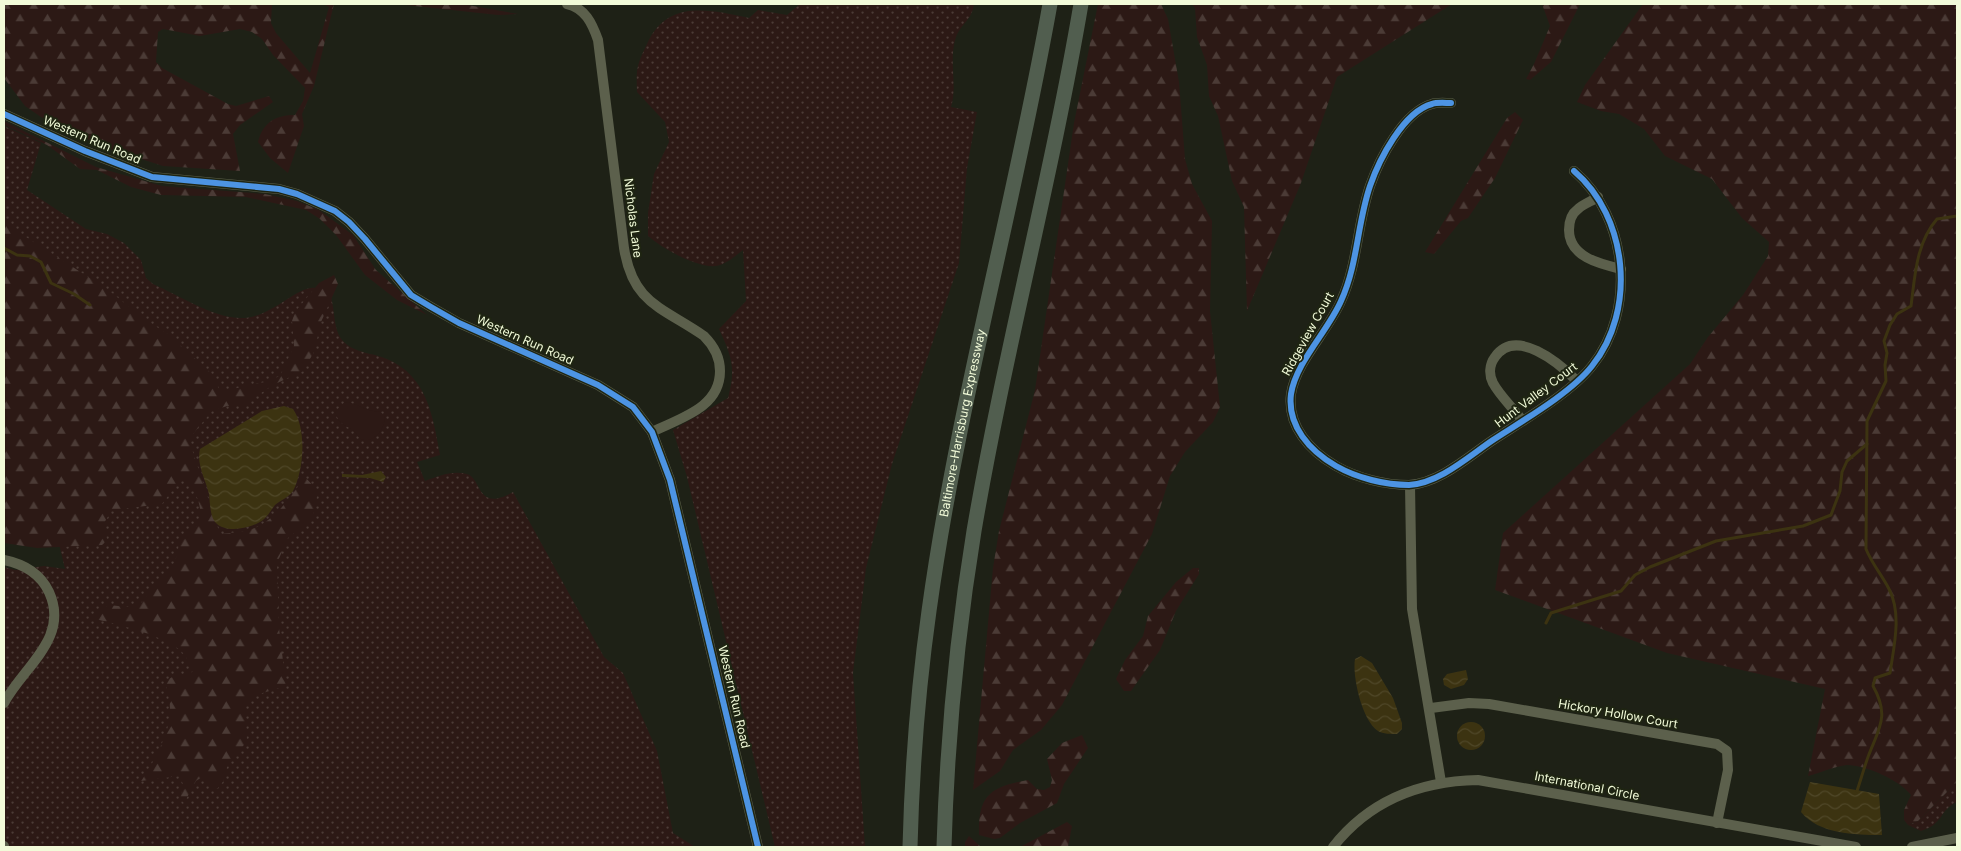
<svg xmlns="http://www.w3.org/2000/svg" width="1961" height="851" viewBox="0 0 1961 851" font-family="Inter,sans-serif">
	<style>
		.green { fill: url(#green-dots) }
		.forest { fill: url(#forest-firs) }
		.pitch { fill: #2c1915 }
		.water { fill: url(#water-waves) }
		.lines { fill: none; stroke-linecap: round; stroke-linejoin: round }
		.stream { stroke: #3c3311; stroke-width: 3 }
		.minor { stroke: #5c604c; stroke-width: 10 }
		.highway { stroke: #515e4f; stroke-width: 15 }
		.cycleway-casing { stroke: #1f2512; stroke-width: 9 }
		.cycleway { stroke: #4d94e3; stroke-width: 6 }
		.labels { text-anchor: middle; stroke-width: 4; stroke-linejoin: round; paint-order: stroke }
		.street-label { font-size: 12px; fill: #f2fbd9; stroke: #1f2512 }
	</style>
	<defs>
		<pattern id="green-dots" width="8" height="8" patternUnits="userSpaceOnUse" patternTransform="scale(1.25)"><rect width="8" height="8" fill="#2c1915"/><path d="M2 2h.1M6 6h.1" fill="none" stroke="#4b3b36" stroke-width="1.8" stroke-linecap="round"/></pattern>
		<pattern id="forest-firs" width="22" height="20" patternUnits="userSpaceOnUse" patternTransform="scale(1.25)"><rect width="22" height="20" fill="#2c1915"/><path d="M5 1l3.5 6h-7zM16 11l3.5 6h-7z" fill="#4b3b36"/></pattern>
		<pattern id="water-waves" width="16" height="10" patternUnits="userSpaceOnUse" patternTransform="scale(1.25)"><rect width="16" height="10" fill="#3c3311"/><path d="M0 5q4-4 8 0t8 0" fill="none" stroke="#4f4728"/></pattern>
	</defs>
	<rect width="100%" height="100%" fill="#1e2116"/>
	<g class="green">
		<path d="M800 4H974C972 20 961 24 956 37 948 61 958 85 951 107L977 112 967 168 959 263 892 464 866 568 853 673 865 847H775L687 477 673 430 728 398C736 368 732 357 719 329L746 301 743 250C735 256 727 264 716 266 696 268 662 248 648 236V213L654 174 669 142 665 122 637 92C636 68 637 65 647 44 667 0 707 9 749 18L758 10 787 15Z"/>
		<path d="M4 126 41 143 27 190 86 229 107 234 124 243 141 260 146 278 153 284C178 295 212 317 239 318 270 320 298 284 316 288 320 290 325 293 330 295 336 310 332 330 344 342 355 353 373 353 387 359 427 376 433 416 440 455L417 462 425 481C438 476 453 470 467 474 482 478 476 513 513 492L604 657 623 673 657 751 673 833 695 847H4V567L15 570 44 566 65 569 36 446 4 456Z"/>
		<path d="M1957 782V802C1939 810 1944 824 1921 831L1908 825 1918 821Z"/>
	</g>
	<g class="forest">
		<path d="M4 4H272L271 23 276 33 310 73 329 7 323 4H334L314 86 302 114 304 126 288 173 270 158 258 142C263 122 276 115 295 115L303 101 305 88 273 55 262 39 252 32 240 29 200 36 163 29 158 32 156 62 162 68 228 104 236 106 269 96 273 102 240 125 233 134 240 171 163 166 104 147 41 117 25 106 4 78Z"/>
		<polygon points="396,4 462,4 518,14 498,15"/>
		<polygon points="1098,4 1161,4 1168,19 1179,82 1185,159 1192,184 1212,221 1210,311 1220,407 1213,422 1185,452 1170,476 1152,534 1062,705 1041,730 1013,750 1000,771 973,790 993,568 999,531 1035,390 1074,123"/>
		<polygon points="1192,4 1452,4 1337,77 1301,183 1247,311 1244,207 1232,181 1218,116 1209,96 1207,65 1197,37 1195,8"/>
		<polygon points="1542,4 1580,4 1551,62 1530,80 1526,79 1534,64 1550,26"/>
		<path d="M1643 4H1957V782L1918 821 1908 825 1904 820V810L1911 795C1900 780 1865 765 1847 765 1835 766 1820 773 1808 776L1825 689 1667 653 1495 590 1503 533 1690 364 1708 337 1743 295 1768 256 1769 242 1742 218 1712 179 1665 156 1644 129 1619 114 1601 111 1577 102 1585 85Z"/>
		<polygon points="1515,112 1523,120 1495,178 1468,218 1461,221 1434,254 1425,252 1507,118"/>
		<polygon points="4,121 96,167 162,186 265,194 297,201 319,210 353,235 376,270 427,315 397,300 365,275 336,235 320,219 306,210 246,197 161,195 131,187 97,170 80,169 47,145 4,125"/>
		<path d="M4 223 107 289 143 318 169 335 213 375 219 389 223 391 265 382 280 376 294 346 292 321 295 312 319 283 334 275 338 284 321 322 314 352 303 371 273 385 243 405 227 406 212 411 193 434 190 443 220 534C231 533 242 532 252 529 272 523 295 494 304 476L318 491 313 517 288 538 277 563 279 628 286 686 256 695 245 705 247 741 227 767 223 782 217 789 202 777 196 781 184 803 180 799 183 784 179 776 141 781C153 764 172 729 170 709 170 700 167 690 165 681L176 675 187 676 193 671 192 668C189 663 186 656 182 652 166 636 117 624 95 619L94 614 109 605 127 607 141 603 175 562 181 536 199 525C204 505 195 490 183 476L162 504 112 510 104 523 107 540 102 545 37 548 4 543Z"/>
		<polygon points="1193,568 1199,568 1199,574 1176,611 1160,650 1131,691 1124,691 1116,679 1125,660 1143,636 1148,616 1176,582"/>
		<path d="M1082 735 1088 748 1064 784 1057 803 1020 823 1000 838 994 839 979 835C978 795 990 787 1028 780L1037 789 1044 790 1050 787 1052 780 1047 759 1062 743Z"/>
		<polygon points="1067,822 1072,826 1068,847 1020,847"/>
		<polygon points="969,836 981,847 965,847 965,842"/>
	</g>
	<path class="pitch" d="M345 402C358 403 366 412 380 412L385 416C385 427 377 441 364 440 358 439 357 433 353 430 343 424 339 424 335 412Z"/>
	<g class="water">
		<path d="M284 406 293 409C307 429 304 470 293 491 289 497 281 500 275 505 271 510 268 516 263 520 253 528 226 534 216 523 210 517 210 503 209 494 206 480 196 464 200 449L262 411Z"/>
		<polygon points="381,471 386,477 383,482 370,478 342,477 342,474 362,475"/>
		<path d="M1361 656 1372 663 1393 698 1402 723V729L1397 734C1391 734 1383 734 1378 731 1362 721 1352 676 1355 659Z"/>
		<polygon points="1466,670 1468,679 1464,685 1451,689 1444,685 1443,679 1447,674"/>
		<circle cx="1471" cy="736" r="14"/>
		<path d="M1810 782 1879 794 1882 835C1854 835 1819 834 1801 812Z"/>
	</g>
	<g class="lines">
		<g class="stream">
			<polyline points="4,248 17,255 30,256 41,262 51,283 74,294 90,305"/>
			<polyline points="1546,623 1551,613 1621,591 1635,575 1650,567 1716,541 1803,526 1831,515 1840,491 1842,472 1847,461 1867,444"/>
			<path d="M1857 791C1861 779 1864 768 1868 757 1879 728 1890 716 1873 686L1875 678 1890 673C1894 646 1902 614 1889 589 1882 575 1872 564 1866 549L1867 421 1886 381 1885 365 1887 353 1884 341 1890 325 1897 314 1911 306C1915 276 1916 243 1937 219L1957 216"/>
		</g>
		<g class="minor">
			<path d="M567 4C585 8 592 23 598 40L624 248C633 304 662 307 704 336 714 346 720 357 720 371 720 408 680 418 652 432"/>
			<path d="M1451 103C1445 103 1437 102 1432 104 1403 112 1379 160 1370 186 1357 224 1358 264 1341 301 1328 331 1296 362 1291 394 1287 426 1310 451 1336 466 1357 478 1385 485 1409 485 1440 483 1469 456 1493 440 1522 421 1571 393 1592 366 1637 310 1628 217 1574 171"/>
			<polyline points="4,114 85,151 152,177 279,189 297,194 335,211 349,222 365,239 411,295 431,307 459,323 598,385 633,407 652,432 670,480 758,847"/>
			<path d="M1598 197C1592 201 1583 204 1578 209 1571 214 1569 222 1569 230 1569 257 1600 264 1621 269"/>
			<path d="M1522 420C1513 408 1500 396 1493 383 1489 375 1489 365 1495 357 1516 327 1559 363 1577 381"/>
			<polyline points="1410,485 1412,609 1441,782"/>
			<path d="M4 560C24 564 40 573 49 592 70 638 24 666 4 703"/>
			<polyline points="1431,708 1469,703 1489,704 1717,744 1727,751 1728,770 1717,823"/>
			<polyline points="4,846 4,847"/>
			<path d="M1333 847C1369 801 1420 781 1478 780L1856 847"/>
			<polyline points="1912,847 1957,838"/>
		</g>
		<g class="highway">
			<path id="s1" d="M910 847C912 769 918 689 929 611 957 407 1014 207 1050 4"/>
			<path d="M944 847C947 742 957 635 974 531 1004 354 1051 180 1081 4"/>
		</g>
		<g class="cycleway-casing">
			<g id="cycleway">
				<path d="M1451 103C1445 103 1437 102 1432 104 1403 112 1379 160 1370 186 1357 224 1358 264 1341 301 1328 331 1296 362 1291 394 1287 426 1310 451 1336 466 1357 478 1385 485 1409 485 1440 483 1469 456 1493 440 1522 421 1571 393 1592 366 1637 310 1628 217 1574 171"/>
				<polyline points="4,114 85,151 152,177 279,189 297,194 335,211 349,222 365,239 411,295 431,307 459,323 598,385 633,407 652,432 670,480 758,847"/>
			</g>
		</g>
		<use href="#cycleway" class="cycleway"/>
	</g>
	<g class="labels">
		<g class="street-label">
			<text transform="translate(92 140) rotate(23)" y="4">Western Run Road</text>
			<text transform="translate(633 218) rotate(83)" y="4">Nicholas Lane</text>
			<text transform="translate(1308 334) rotate(-61)" y="4">Ridgeview Court</text>
			<text transform="translate(525 340) rotate(24)" y="4">Western Run Road</text>
			<text transform="translate(1536 395) rotate(-37)" y="4">Hunt Valley Court</text>
			<text dy="4" stroke="none"><textPath href="#s1" startOffset="428">Baltimore-Harrisburg Expressway</textPath></text>
			<text transform="translate(734 697) rotate(77)" y="4">Western Run Road</text>
			<text transform="translate(1618 714) rotate(10)" y="4">Hickory Hollow Court</text>
			<text transform="translate(1587 786) rotate(11)" y="4">International Circle</text>
		</g>
	</g>
	<rect width="1961" height="851" fill="none" stroke="#f2fbd9" stroke-width="10"/>
</svg>
